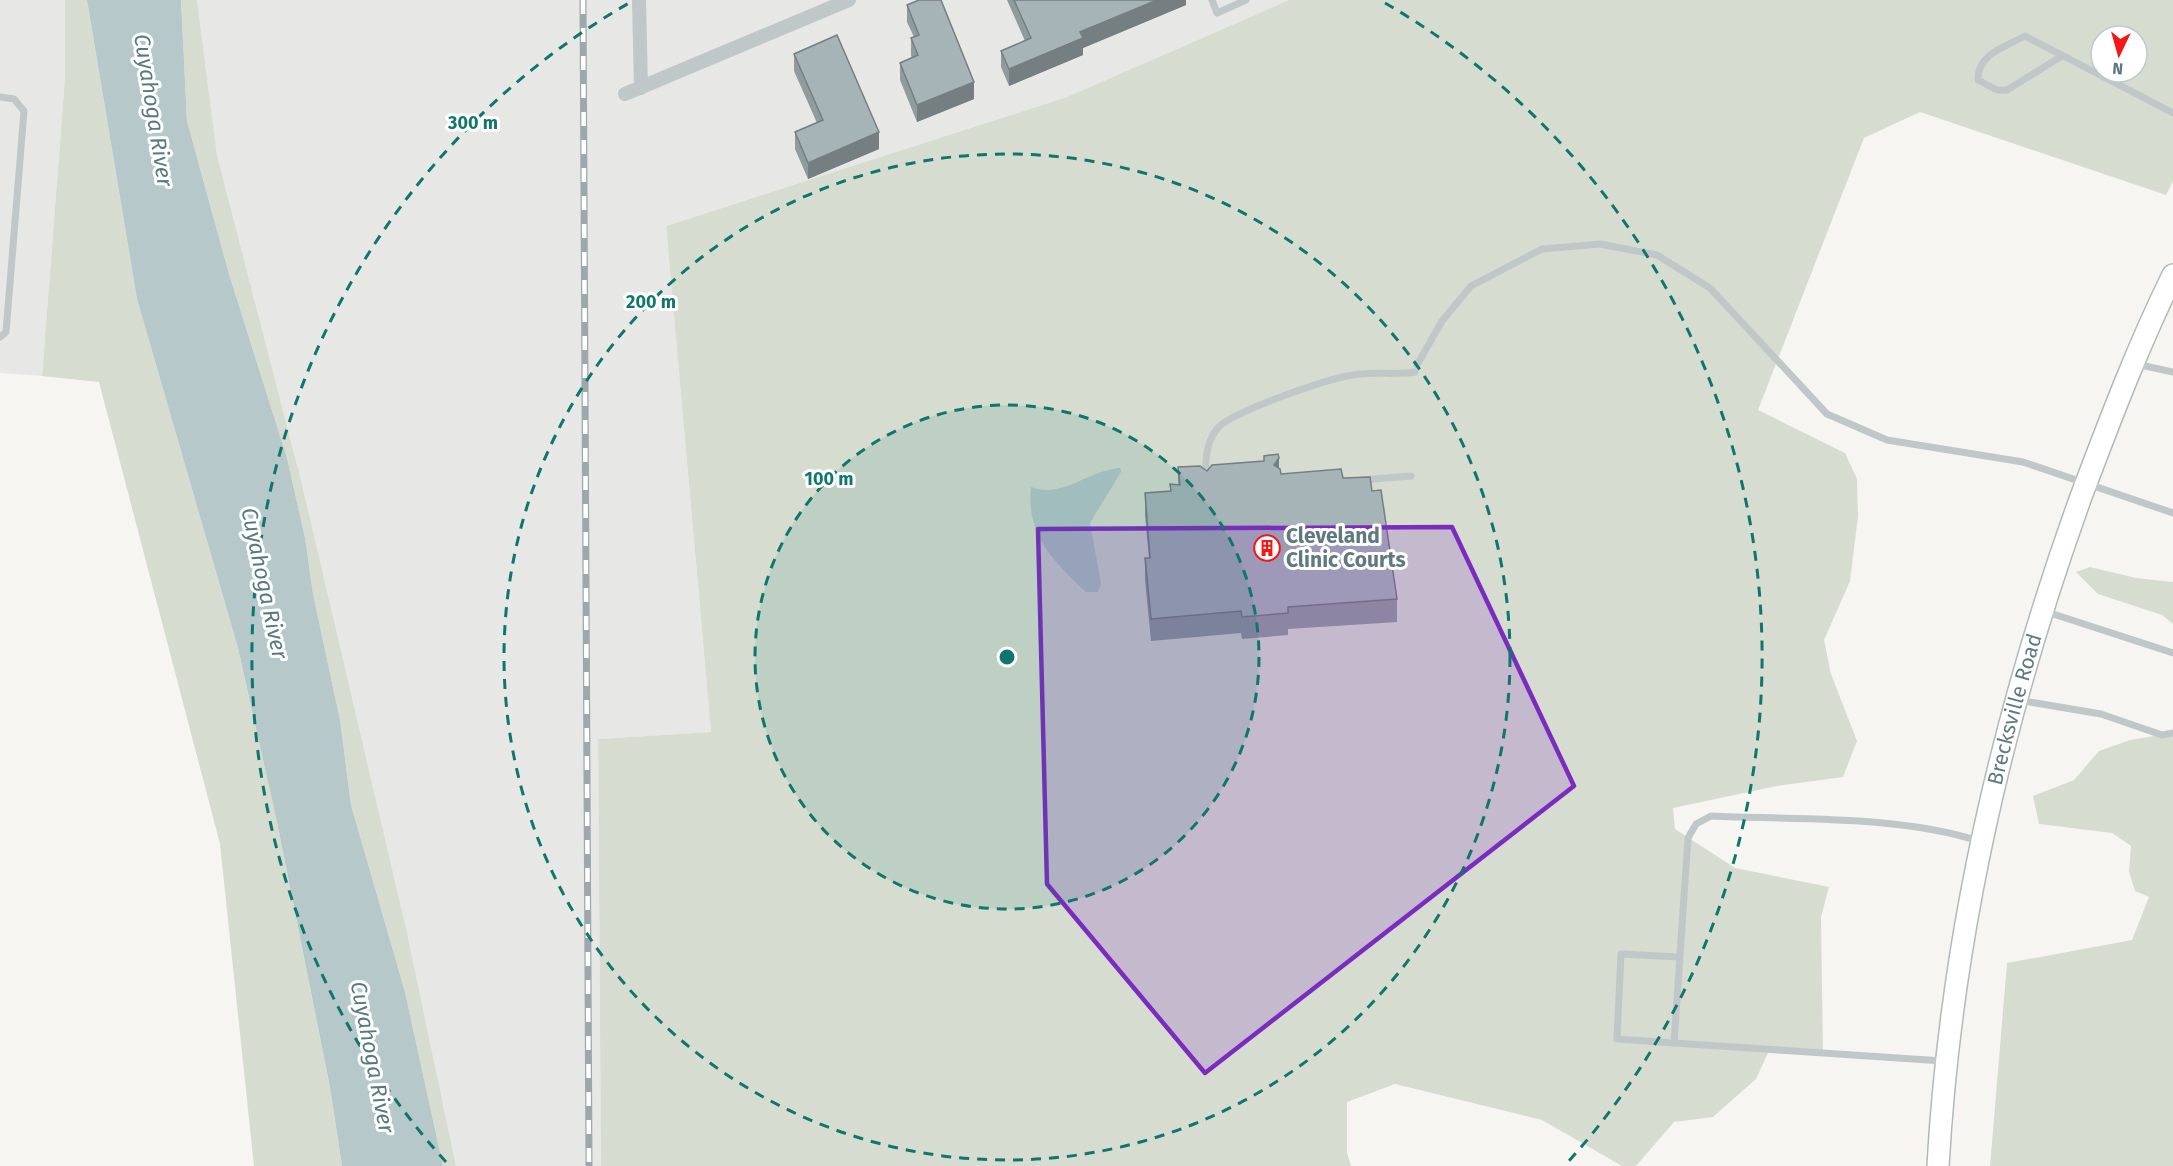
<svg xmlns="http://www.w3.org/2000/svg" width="2173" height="1166" viewBox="0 0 2173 1166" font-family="'Fira Sans',sans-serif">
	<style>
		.built { fill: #e7e7e6 }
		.green { fill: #d7dcd1; fill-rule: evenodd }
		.water { fill: #b6c8ca }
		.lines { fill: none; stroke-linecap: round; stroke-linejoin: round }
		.primary-casing { stroke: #b1b9bb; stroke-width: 24 }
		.service { stroke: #c0c7c9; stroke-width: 7 }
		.minor { stroke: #c0c7c9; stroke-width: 14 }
		.primary { stroke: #fff; stroke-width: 21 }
		.rail-casing { stroke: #9da8ac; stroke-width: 7 }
		.rail { stroke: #fff; stroke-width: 4.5; stroke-dasharray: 14; stroke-linecap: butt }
		.wall { fill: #909b9d }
		.shaded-wall { fill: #757e80 }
		.building { fill: #a7b4b7; stroke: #757e80; stroke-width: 1.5 }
		.marked { fill: #7b2cbf; fill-opacity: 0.2; stroke: #7b2cbf; stroke-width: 4.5; stroke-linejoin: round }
		.ring { fill: none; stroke: #0f766e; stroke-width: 3; stroke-dasharray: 10 8 }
		.labels { text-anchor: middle; stroke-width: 6; stroke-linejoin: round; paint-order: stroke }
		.poi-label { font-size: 21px; font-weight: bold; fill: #5e7980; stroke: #fff; text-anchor: start }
		.street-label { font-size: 21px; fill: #5e7980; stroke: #fff }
		.water-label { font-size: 22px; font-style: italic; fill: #597a7c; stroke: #fff }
		.centre { fill: #0f766e; stroke: #fff; stroke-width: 3 }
		.ring-label { font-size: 18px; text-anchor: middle; font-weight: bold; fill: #0f766e; stroke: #fff; stroke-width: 6; stroke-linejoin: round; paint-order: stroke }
	</style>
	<rect width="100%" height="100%" fill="#f6f5f2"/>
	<g class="built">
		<polygon points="0,0 65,0 65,77 42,376 0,373"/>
		<polygon points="197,0 1289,0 1067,97 666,226 711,732 598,739 601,1166 456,1166 406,928 302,484 217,155"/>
	</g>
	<g class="green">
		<polygon points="65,0 87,0 137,299 238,648 277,822 330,1087 342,1166 254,1166 220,844 99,382 42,376 65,77"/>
		<polygon points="181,0 197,0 217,155 302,484 406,928 456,1166 443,1166 405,992 351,805 340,720 313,594 305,538 287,458 229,274 187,121"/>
		<path d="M1289 0H2173V181L2166 195 1920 112 1864 138 1758 410 1845 453 1857 479 1858 516 1850 581 1824 640 1831 674 1857 741 1843 777 1777 786 1673 808 1675 829 1735 868 1829 887 1821 917 1823 1055 1768 1053 1756 1079 1713 1117 1674 1122 1636 1166H1622L1542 1120 1395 1084 1347 1102V1153L1351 1166H601L598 739 711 732 666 226 1067 97ZM2101 36H2137V72H2101Z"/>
		<polygon points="2090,567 2136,578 2173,582 2173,624 2162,615 2098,594 2076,572"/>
		<polygon points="2173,733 2173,1166 1990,1166 2007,963 2132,940 2149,897 2135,891 2129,872 2131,846 2112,833 2039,824 2033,796 2074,780 2099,751 2130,740"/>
	</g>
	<g class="water">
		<polygon points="87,0 181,0 187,121 229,274 287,458 305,538 313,594 340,720 351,805 405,992 443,1166 342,1166 330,1087 277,822 238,648 137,299"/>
		<path d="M1120 468 1121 472 1090 523 1101 584 1098 592H1086C1053 560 1026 536 1031 487 1062 499 1089 470 1120 468Z"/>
	</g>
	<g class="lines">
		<g class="primary-casing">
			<g id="primary">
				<path id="s1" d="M1938 1166C1951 934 2003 712 2082 494 2110 420 2138 346 2173 275"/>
			</g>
		</g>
		<g class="service">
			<polyline points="1212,0 1217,13 1246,0"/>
			<path d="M2062 56 2007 90H1997L1978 80C1977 54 2005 47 2025 36L2173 113"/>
			<polyline points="0,97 14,99 24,111 6,332 0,337"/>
			<polyline points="2136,364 2173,372"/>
			<polyline points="1417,365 1442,321 1471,286 1542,249 1600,244 1657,255 1710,288 1827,414 1887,440 2023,462 2173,513"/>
			<path d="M1206 479C1205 460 1206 437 1222 424 1244 408 1333 376 1360 374 1379 372 1397 375 1415 372"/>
			<polyline points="1362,480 1411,476"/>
			<polyline points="2047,612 2173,653"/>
			<polyline points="2018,700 2101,714 2162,735 2173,733"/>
			<polyline points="1674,1043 1617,1039 1621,954 1678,957"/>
			<path d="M1943 1061 1674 1043 1688 838 1696 824 1711 816C1797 820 1897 815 1979 841"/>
		</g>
		<g class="minor">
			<polyline points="639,0 641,88"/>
			<polyline points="625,94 849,0"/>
		</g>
		<use href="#primary" class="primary"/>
		<g class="rail-casing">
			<polyline id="rail" points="583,0 589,1166"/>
		</g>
		<use href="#rail" class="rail"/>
	</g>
	<g class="wall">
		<polygon points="1007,0 1186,0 1186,5 1083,48 1083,55 1009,86 1001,67 1001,51 1025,41"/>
		<polygon points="907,5 974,99 917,122 900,80 900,63 912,58 911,55 911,38 914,37 907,22"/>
		<polygon points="794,54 879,149 808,179 795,149 795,132 817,123 794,71"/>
		<polygon points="1178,467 1207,471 1279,469 1281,474 1343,478 1372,491 1397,599 1397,622 1288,629 1288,635 1242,639 1241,633 1151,641 1145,580 1145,558 1149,558 1145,516 1145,493 1170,491 1170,484 1178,485"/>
	</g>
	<g class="shaded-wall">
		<polygon points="1157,0 1186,0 1186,5 1083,48 1083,55 1009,86 1009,69 1080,32"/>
		<polygon points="974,82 974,99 917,122 917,105"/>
		<polygon points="879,132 879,149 808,179 808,163"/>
		<polygon points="1279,458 1279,480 1274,465"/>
	</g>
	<g class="building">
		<polygon points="919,0 941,0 974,82 917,105 900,63 918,55 911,38 919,35 907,5"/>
		<polygon points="1014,0 1157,0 1080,32 1083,38 1009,69 1001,51 1031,38"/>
		<polygon points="837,35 879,132 808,163 795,132 823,120 794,54"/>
		<polygon points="1278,454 1279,458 1274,465 1280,469 1281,474 1341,469 1343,478 1370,477 1372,491 1381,490 1397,599 1288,607 1288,613 1242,617 1241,611 1151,619 1145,558 1150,558 1145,493 1171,491 1170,484 1180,485 1178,467 1200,466 1207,471 1212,465 1264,461 1264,456"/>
	</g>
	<path class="marked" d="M1452 527 1574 786 1205 1073 1047 884 1038 529Z"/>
	<circle cx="1007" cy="657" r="252" fill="#0f766e" fill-opacity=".12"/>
	<g class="ring">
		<circle cx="1007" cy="657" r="252"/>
		<circle cx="1007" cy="657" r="503"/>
		<path d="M446 1162A755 755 0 0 1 629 3M1385 3A755 755 0 0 1 1568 1162"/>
	</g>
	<defs>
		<g id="building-ring" transform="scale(1.35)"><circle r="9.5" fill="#fff" stroke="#f31715" stroke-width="1.5"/><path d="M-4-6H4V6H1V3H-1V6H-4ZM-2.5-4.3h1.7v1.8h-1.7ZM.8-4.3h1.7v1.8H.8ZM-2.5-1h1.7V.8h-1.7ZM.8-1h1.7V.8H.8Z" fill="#f31715"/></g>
	</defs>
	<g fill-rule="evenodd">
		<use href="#building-ring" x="1267" y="548"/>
	</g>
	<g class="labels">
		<g class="poi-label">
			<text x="1286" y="543">Cleveland<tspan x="1286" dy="24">Clinic Courts</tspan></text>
		</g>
		<g class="street-label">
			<text dy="7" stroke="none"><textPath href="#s1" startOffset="464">Brecksville Road</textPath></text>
		</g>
		<g class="water-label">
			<text transform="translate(154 110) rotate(81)" y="8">Cuyahoga River</text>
			<text transform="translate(265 583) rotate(78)" y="8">Cuyahoga River</text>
			<text transform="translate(373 1057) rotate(79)" y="8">Cuyahoga River</text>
		</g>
	</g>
	<circle cx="1007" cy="657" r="9" class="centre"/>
	<g class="ring-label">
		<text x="473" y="129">300 m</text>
		<text x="651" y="308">200 m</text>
		<text x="829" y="485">100 m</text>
	</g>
	<g transform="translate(2119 54) rotate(185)"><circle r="28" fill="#ffffff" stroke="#bfc9cc" stroke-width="1.5"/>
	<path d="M0-4.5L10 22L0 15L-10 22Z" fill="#f31715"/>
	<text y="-9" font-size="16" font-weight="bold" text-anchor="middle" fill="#5e7980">N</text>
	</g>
</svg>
